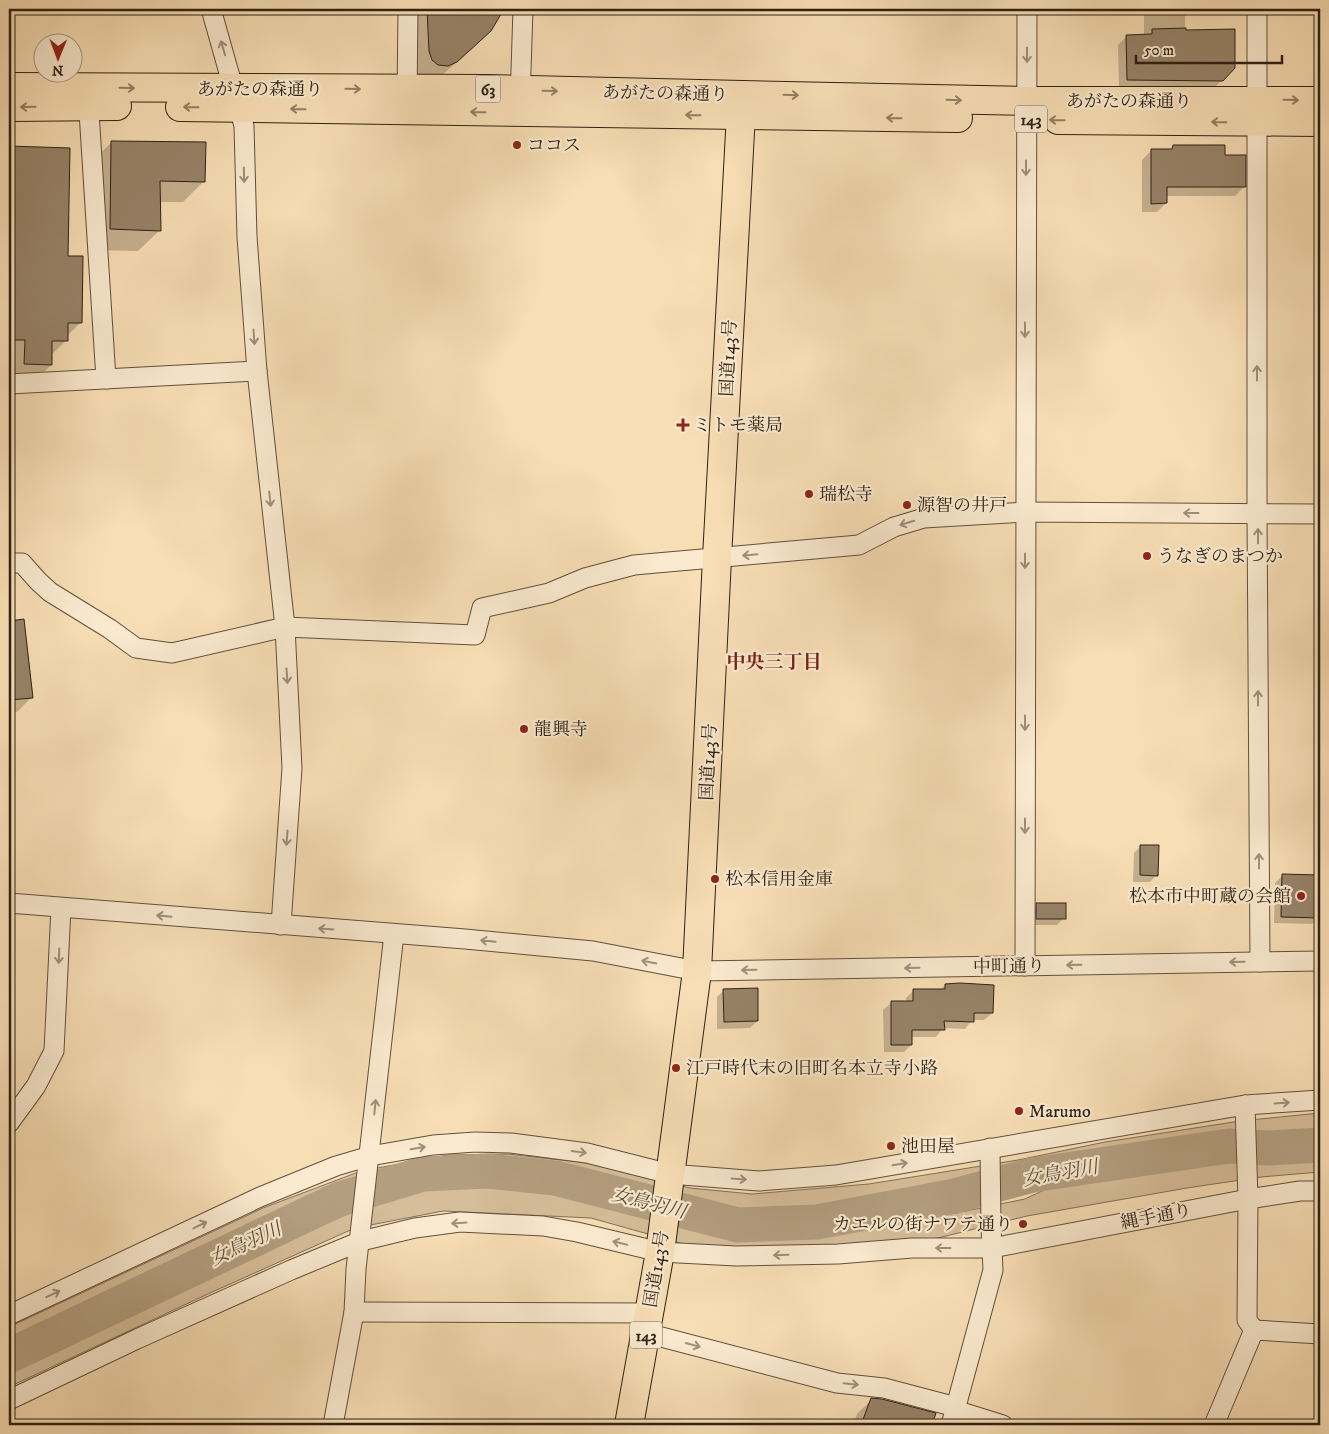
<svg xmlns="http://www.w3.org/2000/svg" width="1329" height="1434" viewBox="0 0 1329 1434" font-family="'IM FELL DW Pica','Noto Serif JP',serif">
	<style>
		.green { fill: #d6be9a; stroke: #827058 }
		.shadow { fill: #0003 }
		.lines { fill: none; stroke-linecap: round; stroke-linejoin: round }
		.river { stroke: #b39e7f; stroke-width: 35 }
		.building { fill: #978368; stroke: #2e2115 }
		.street-casing { stroke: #60503d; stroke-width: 21 }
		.primary-casing { stroke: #2e2115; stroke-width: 30 }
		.highway-casing { stroke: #2e2115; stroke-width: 30 }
		.street { stroke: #faeacf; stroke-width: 19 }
		.primary { stroke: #f8deb5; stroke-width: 28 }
		.highway { stroke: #f8deb5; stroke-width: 28 }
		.oneway { stroke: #9e907b }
		.oneway2 { stroke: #938065 }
		.poi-dot { fill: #8f2418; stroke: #faeacf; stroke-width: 2 }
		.labels { text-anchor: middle; stroke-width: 4.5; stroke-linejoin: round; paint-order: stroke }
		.shield { fill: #faeacf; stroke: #6b5d4d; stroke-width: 1 }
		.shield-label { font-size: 16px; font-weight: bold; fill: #2e2115 }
		.street-label { font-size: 18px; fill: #2e2115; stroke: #faeacf }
		.poi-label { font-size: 18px; fill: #2e2115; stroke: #faeacf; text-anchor: start }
		.neighbourhood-label { font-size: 19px; font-weight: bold; fill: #7a1f14; stroke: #faeacf }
		.water-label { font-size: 19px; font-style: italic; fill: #5d4d3a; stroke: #faeacf }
	</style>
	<rect width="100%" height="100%" fill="#f8deb5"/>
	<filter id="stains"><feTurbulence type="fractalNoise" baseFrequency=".004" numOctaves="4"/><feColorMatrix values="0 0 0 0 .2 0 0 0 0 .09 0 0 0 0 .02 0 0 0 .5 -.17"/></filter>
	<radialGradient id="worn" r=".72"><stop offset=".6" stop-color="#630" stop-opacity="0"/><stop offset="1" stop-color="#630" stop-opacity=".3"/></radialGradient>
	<g class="green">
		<polygon points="1320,1113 1320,1141 1271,1144 1231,1141 1129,1155 1021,1172 955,1191 816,1215 740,1218 688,1200 658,1196 559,1172 489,1166 421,1169 384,1180 298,1214 9,1350 9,1327 263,1208 361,1171 448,1155 508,1154 587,1163 690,1188 752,1194 869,1184 1018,1160 1105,1142 1240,1121"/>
		<polygon points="1237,1157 1262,1161 1320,1157 1320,1172 1261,1177 1187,1188 1027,1216 938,1238 851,1247 765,1249 687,1245 591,1218 443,1211 355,1228 210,1293 9,1387 9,1361 373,1192 440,1178 496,1176 554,1184 634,1208 670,1224 767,1237 850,1228 956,1213 1025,1199 1061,1182 1122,1167"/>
	</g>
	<g class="shadow">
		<polygon points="407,9 500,9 490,31 475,46 441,76 423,79 417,75 415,66"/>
		<polygon points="1144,9 1185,9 1185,31 1234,68 1213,89 1119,88 1118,45 1127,36 1144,36"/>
		<polygon points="112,142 204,181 183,202 159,202 160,230 138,251 90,250 90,163"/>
		<polygon points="9,147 69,149 67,257 81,322 67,336 67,340 51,355 51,365 37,379 9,377"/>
		<polygon points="1173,147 1223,156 1244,187 1235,196 1166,196 1166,203 1157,212 1142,212 1142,160 1151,151 1169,150"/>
		<polygon points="23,620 32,697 17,712 9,712 9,622"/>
		<polygon points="1141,846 1157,875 1150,882 1133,882 1134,853"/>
		<polygon points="1282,876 1320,877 1319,917 1312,924 1274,923 1275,883"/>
		<polygon points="1037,904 1064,918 1057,925 1030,925 1030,911"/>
		<polygon points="945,985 992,1013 984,1020 972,1020 965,1029 943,1028 936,1037 911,1037 911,1045 904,1052 884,1052 883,1010 891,1003 906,1002 906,998 914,990 940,990"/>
		<polygon points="724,990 757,1021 750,1028 717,1029 717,997"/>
		<polygon points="872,1399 934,1414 931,1425 853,1425 857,1414"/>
	</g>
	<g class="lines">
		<polyline class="river" points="9,1356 314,1211 340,1199 423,1174 488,1171 555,1178 738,1225 817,1222 955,1196 1032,1175 1229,1146 1270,1148 1320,1145"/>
	</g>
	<g class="building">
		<polygon points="427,9 504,9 491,31 457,62 448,66 438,65 432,60 429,51"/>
		<polygon points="1186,28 1186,30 1235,29 1235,68 1223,81 1127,80 1126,35 1152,34 1152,29"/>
		<polygon points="111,141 206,142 205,182 160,181 161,231 110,229"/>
		<polygon points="1173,145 1225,145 1225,155 1246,155 1246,187 1167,187 1167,203 1151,204 1151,149 1172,149"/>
		<polygon points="9,146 70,148 68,256 83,256 82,323 68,323 68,341 52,341 52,365 24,364 25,340 9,340"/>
		<polygon points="24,619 33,698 9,700 9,621"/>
		<polygon points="1140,845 1159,845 1158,876 1140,875"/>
		<polygon points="1282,874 1320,875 1320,918 1281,917"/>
		<rect x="1036" y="903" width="30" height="16"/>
		<polygon points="960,983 994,985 993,1013 974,1013 974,1022 944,1021 945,1030 912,1030 912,1045 891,1045 891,1001 913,1001 913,989 945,989 945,984"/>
		<polygon points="758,988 758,1021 724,1022 723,989"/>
		<polygon points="871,1398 882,1399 936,1413 932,1425 861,1425"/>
	</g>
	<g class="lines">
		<g class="street-casing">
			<g id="street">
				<polyline points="211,9 244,126 247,237 257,371 285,627 292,768 281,925"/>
				<polyline points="1257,9 1257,513 1260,962"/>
				<polyline points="88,96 106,379"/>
				<polyline points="407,99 408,9"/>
				<polyline points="520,101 523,9"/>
				<polyline points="9,384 257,371"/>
				<polyline points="9,563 22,563 38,581 50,592 110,629 136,648 172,653 285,627 475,635 482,608 549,593 585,578 634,565 859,545 894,527 924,518 1025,512 1320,514"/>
				<polyline points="9,903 465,939 593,951 697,971 1320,961"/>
				<polyline points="1025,966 1027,9"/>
				<polyline points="1245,1105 1248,1199 1247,1320 1254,1330"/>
				<polyline points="9,1123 36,1086 54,1051 61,908"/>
				<polyline points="354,1312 649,1313"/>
				<polyline points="9,1315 260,1197 336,1166 370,1156 433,1145 475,1142 511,1143 587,1153 670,1174 759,1181 836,1175 1245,1105 1320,1100"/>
				<polyline points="646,1333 837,1383 884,1388 956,1407"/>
				<polyline points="9,1400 137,1339 291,1270 361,1241 415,1228 460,1222 543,1226 577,1232 660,1252 736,1256 838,1254 912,1248 992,1248 1248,1199 1300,1191 1320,1191"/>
				<polyline points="955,1410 1003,1425"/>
				<polyline points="333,1425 354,1312 356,1269 394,934"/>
				<polyline points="951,1425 993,1270 991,1227 990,1148"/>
				<polyline points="1214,1425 1254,1330 1320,1334"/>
			</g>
		</g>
		<g class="primary-casing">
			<g id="primary">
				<polyline points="9,87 487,89 742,95"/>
				<polyline points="9,107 117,106"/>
				<polyline points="180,107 742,115"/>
			</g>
		</g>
		<g class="highway-casing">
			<g id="highway">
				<polyline points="742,115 958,118"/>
				<polyline points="1058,120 1320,122"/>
				<polyline points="629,1425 660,1252 697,971 717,558 742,95 1027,101 1320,101"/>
			</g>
		</g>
		<use href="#street" class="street"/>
		<use href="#primary" class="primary"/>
		<use href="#highway" class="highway"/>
	</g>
	<defs><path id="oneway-shaft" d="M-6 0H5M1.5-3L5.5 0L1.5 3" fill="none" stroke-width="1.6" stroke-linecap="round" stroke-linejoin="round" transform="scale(1.25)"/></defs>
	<g class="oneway">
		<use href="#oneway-shaft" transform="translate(223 48) rotate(-106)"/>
		<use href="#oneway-shaft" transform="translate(1027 55) rotate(90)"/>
		<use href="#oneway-shaft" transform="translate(1026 168) rotate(90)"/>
		<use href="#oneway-shaft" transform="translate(244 175) rotate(89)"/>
		<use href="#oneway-shaft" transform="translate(1025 330) rotate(90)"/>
		<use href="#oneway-shaft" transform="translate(254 337) rotate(86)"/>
		<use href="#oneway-shaft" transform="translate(1257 373) rotate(-90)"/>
		<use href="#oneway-shaft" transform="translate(270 499) rotate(84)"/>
		<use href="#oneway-shaft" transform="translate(1191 513) rotate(-180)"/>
		<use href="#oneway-shaft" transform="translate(907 523) rotate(163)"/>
		<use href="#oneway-shaft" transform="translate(1258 536) rotate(-90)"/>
		<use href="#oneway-shaft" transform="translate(750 555) rotate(175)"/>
		<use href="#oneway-shaft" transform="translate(1025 561) rotate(90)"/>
		<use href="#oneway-shaft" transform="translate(287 676) rotate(86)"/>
		<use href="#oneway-shaft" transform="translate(1258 698) rotate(-90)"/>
		<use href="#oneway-shaft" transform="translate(1025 723) rotate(90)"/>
		<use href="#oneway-shaft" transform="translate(1025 826) rotate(90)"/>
		<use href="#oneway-shaft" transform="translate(287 838) rotate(94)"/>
		<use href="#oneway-shaft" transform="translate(1259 861) rotate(-90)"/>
		<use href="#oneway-shaft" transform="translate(164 916) rotate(-175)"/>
		<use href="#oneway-shaft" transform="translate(326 929) rotate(-176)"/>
		<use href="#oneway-shaft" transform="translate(488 941) rotate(-174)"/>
		<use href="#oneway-shaft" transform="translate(59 956) rotate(92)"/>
		<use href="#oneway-shaft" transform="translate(649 962) rotate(-169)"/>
		<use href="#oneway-shaft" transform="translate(1237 962) rotate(179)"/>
		<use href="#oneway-shaft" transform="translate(1074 965) rotate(179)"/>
		<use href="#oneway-shaft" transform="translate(912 968) rotate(179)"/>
		<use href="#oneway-shaft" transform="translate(749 970) rotate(179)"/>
		<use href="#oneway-shaft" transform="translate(1282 1103) rotate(-4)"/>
		<use href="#oneway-shaft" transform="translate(375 1107) rotate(-84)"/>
		<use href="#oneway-shaft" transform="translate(418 1148) rotate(-10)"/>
		<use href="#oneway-shaft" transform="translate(579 1152) rotate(8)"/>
		<use href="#oneway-shaft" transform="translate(900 1164) rotate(-9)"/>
		<use href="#oneway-shaft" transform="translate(739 1179) rotate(4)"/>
		<use href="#oneway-shaft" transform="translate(459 1223) rotate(176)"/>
		<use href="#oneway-shaft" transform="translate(200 1225) rotate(-26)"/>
		<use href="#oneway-shaft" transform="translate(620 1243) rotate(-166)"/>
		<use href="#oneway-shaft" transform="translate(943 1248) rotate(180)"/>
		<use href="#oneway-shaft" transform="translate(781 1255) rotate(178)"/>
		<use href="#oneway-shaft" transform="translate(53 1294) rotate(-25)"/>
		<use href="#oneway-shaft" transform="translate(693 1345) rotate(15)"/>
		<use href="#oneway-shaft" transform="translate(851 1384) rotate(6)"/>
	</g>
	<g class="oneway2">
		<use href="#oneway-shaft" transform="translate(127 88) rotate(1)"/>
		<use href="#oneway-shaft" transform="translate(353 89) rotate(1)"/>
		<use href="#oneway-shaft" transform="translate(550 91) rotate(1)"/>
		<use href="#oneway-shaft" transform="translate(791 95) rotate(2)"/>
		<use href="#oneway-shaft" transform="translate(954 100) rotate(2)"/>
		<use href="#oneway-shaft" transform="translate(1291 100) rotate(1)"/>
		<use href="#oneway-shaft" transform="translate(28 107) rotate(179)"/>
		<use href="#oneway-shaft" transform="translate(191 107) rotate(-179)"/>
		<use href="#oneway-shaft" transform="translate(298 109) rotate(-179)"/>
		<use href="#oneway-shaft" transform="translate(478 112) rotate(-179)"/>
		<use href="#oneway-shaft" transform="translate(693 115) rotate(-179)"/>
		<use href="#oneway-shaft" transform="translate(894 118) rotate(-179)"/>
		<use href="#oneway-shaft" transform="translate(1057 120) rotate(-179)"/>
		<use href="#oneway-shaft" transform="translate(1219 122) rotate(-179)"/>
	</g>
	<g class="poi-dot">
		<circle cx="517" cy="145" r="5"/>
		<path d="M680.5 417.5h5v5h5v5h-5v5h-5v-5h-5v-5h5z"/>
		<circle cx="809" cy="494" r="5"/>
		<circle cx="907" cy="505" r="5"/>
		<circle cx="1147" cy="556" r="5"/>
		<circle cx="524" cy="729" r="5"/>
		<circle cx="715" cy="879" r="5"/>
		<circle cx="1301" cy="896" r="5"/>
		<circle cx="676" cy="1068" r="5"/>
		<circle cx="1019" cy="1111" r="5"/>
		<circle cx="891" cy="1146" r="5"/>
		<circle cx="1023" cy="1224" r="5"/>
	</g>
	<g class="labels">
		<g class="shield">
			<rect x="475.5" y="75.5" width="25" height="27" rx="4"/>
			<rect x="1015" y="105.5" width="32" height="27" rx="4"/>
			<rect x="630" y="1321.5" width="32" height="27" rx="4"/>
		</g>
		<g class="shield-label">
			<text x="488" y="95">63</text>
			<text x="1031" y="125">143</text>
			<text x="646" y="1341">143</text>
		</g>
		<g class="street-label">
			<text x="260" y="95">あがたの森通り</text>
			<text transform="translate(665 93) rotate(1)" y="6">あがたの森通り</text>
			<text x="1129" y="107">あがたの森通り</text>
			<text transform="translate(728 358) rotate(-87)" y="6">国道143号</text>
			<text transform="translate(708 762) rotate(-87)" y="6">国道143号</text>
			<text transform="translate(1009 966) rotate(-1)" y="6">中町通り</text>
			<text transform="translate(1156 1216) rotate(-11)" y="6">縄手通り</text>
			<text transform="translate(656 1269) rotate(-81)" y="6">国道143号</text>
		</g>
		<g class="poi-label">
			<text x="527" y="151">ココス</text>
			<text x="693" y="431">ミトモ薬局</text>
			<text x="819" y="500">瑞松寺</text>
			<text x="917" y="511">源智の井戸</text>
			<text x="1157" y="562">うなぎのまつか</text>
			<text x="534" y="735">龍興寺</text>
			<text x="725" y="885">松本信用金庫</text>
			<text x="1291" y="902" text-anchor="end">松本市中町蔵の会館</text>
			<text x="686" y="1074">江戸時代末の旧町名本立寺小路</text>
			<text x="1029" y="1117">Marumo</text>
			<text x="901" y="1152">池田屋</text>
			<text x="1013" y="1230" text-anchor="end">カエルの街ナワテ通り</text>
		</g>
		<g class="neighbourhood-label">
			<text x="774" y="668">中央三丁目</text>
		</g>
		<g class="water-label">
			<text transform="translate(1060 1172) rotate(-10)" y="7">女鳥羽川</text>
			<text transform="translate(649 1202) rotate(14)" y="7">女鳥羽川</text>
			<text transform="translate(245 1243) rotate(-25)" y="7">女鳥羽川</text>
		</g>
	</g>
	<rect width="1329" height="1434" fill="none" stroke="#f8deb5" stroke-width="30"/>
	<rect x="10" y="10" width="1309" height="1414" fill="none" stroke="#2e2115" stroke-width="2.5"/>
	<rect x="15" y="15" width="1299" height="1404" fill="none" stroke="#2e2115"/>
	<g transform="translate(58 58) rotate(181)"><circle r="24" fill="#faeacf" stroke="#a89a85"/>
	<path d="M0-4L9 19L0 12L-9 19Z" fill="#8f2418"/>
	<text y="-8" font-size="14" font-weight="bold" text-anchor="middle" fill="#2e2115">N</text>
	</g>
	<path d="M1136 55v8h146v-8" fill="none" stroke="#2e2115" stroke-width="2.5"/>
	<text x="1144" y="55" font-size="15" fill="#2e2115" stroke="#faeacf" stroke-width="4" paint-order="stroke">50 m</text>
	<rect width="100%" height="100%" filter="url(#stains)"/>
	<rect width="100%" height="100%" fill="url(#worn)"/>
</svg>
